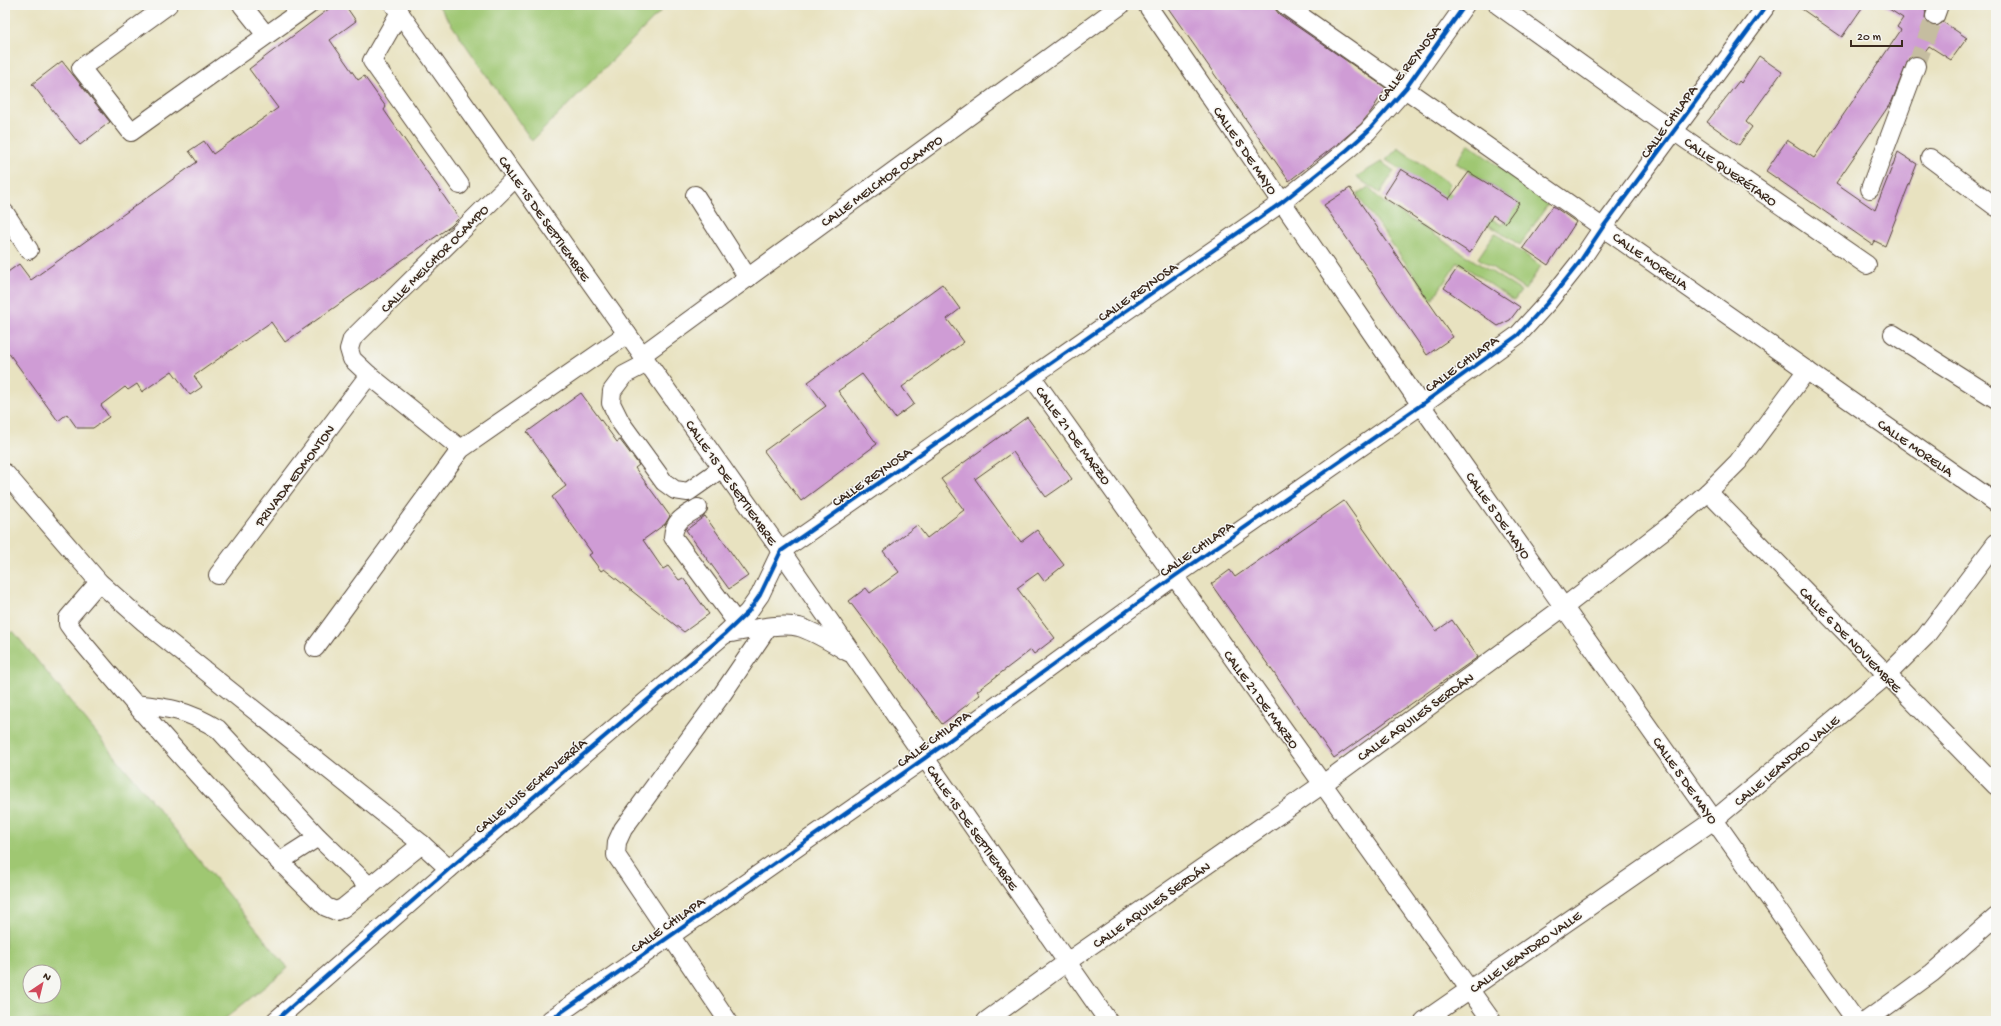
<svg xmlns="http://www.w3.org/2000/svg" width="2001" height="1026" viewBox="0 0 2001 1026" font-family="'Gochi Hand',sans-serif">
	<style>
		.green { fill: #9fc772; stroke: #6d7848; fill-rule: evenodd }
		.building { fill: #cf9cd5 }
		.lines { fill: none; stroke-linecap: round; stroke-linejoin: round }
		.minor-tunnel { stroke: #c5bda0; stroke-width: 18; stroke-dasharray: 18 9; stroke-linecap: butt }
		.minor-casing { stroke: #554636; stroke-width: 20 }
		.minor { stroke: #fff; stroke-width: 18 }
		.cycleway-casing { stroke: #f6f6f2; stroke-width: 6 }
		.cycleway { stroke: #0057b8; stroke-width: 4 }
		.labels { text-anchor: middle; stroke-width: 3; stroke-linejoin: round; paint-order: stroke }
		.street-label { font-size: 14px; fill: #3b2a1e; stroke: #f6f6f2 }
	</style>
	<rect width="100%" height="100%" fill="#f6f6f2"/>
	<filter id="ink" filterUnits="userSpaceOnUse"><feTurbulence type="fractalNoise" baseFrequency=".025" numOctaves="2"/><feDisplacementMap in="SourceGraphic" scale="8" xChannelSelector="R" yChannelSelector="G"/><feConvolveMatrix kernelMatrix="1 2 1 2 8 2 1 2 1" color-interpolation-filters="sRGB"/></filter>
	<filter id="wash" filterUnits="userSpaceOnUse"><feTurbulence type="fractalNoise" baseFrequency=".012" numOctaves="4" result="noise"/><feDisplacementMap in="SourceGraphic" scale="16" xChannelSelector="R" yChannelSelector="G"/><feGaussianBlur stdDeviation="0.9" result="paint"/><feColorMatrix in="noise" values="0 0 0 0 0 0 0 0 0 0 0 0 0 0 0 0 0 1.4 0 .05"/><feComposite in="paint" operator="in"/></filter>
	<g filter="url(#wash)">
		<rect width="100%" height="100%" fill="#e8e2c0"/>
		<g class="green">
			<polygon points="438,5 667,5 532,141"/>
			<polygon points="1468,144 1549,203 1520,245 1386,160 1398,148 1450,184 1446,191 1502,225 1519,203 1456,163"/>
			<polygon points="1381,162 1394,171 1380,193 1356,177"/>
			<polygon points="1368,187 1382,201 1521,291 1514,301 1458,262 1432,300 1357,195"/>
			<polygon points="1495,233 1541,266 1525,290 1478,258"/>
			<path d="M13 631 288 968 222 1021H5V637ZM30 972H54V996H30Z"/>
		</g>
		<g id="blocks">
			<g class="building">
				<polygon points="334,5 345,5 356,21 330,40 358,80 364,76 386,107 384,110 459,218 451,226 285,342 271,322 194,376 202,387 190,395 172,371 142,392 137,384 128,390 125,387 101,405 109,417 93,428 77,428 67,414 58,421 5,348 5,274 19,264 31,280 197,162 189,151 204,141 213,154 278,108 249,69"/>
				<polygon points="1166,5 1272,5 1279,14 1386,88 1372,110 1361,124 1340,142 1289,181"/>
				<polygon points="1796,5 1864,5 1842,37"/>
				<polygon points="1883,5 1918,5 1926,10 1925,18 1931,26 1937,26 1943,22 1967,38 1951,60 1929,46 1921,57 1915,56 1909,58 1892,101 1836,183 1875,210 1898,152 1917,164 1885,246 1875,241 1873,245 1766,171 1787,140 1814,158 1901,30 1897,27 1903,18"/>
				<polygon points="1759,56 1782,72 1746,122 1752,127 1739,145 1707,122 1739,81 1741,83"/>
				<polygon points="62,61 110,122 80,145 32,84"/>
				<polygon points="1401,169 1449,199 1469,172 1519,203 1505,223 1493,215 1470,253 1383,197"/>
				<polygon points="1350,188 1453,337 1427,355 1324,205"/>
				<polygon points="1553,206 1576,222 1548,265 1523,248"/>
				<polygon points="1458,267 1520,307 1510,320 1498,326 1444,288"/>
				<polygon points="942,284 960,309 947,319 964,342 902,387 914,404 895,418 862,374 838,391 877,444 801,501 764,451 826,406 808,382"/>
				<polygon points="581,393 617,442 620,440 639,465 635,468 670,516 665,524 643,540 663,569 668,566 679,580 683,578 709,614 684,632 604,569 601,571 589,555 592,553 552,497 566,486 527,432"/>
				<polygon points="1027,417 1072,479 1046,497 1013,452 975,479 1021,542 1037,530 1064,565 1044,581 1038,573 1017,588 1055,638 1034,654 1031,650 977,691 980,695 942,724 849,601 866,588 870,593 899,572 883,551 917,525 927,538 964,510 941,479"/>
				<polygon points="1344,501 1436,631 1452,620 1478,657 1334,758 1211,584 1230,570 1235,577"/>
				<polygon points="705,516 748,576 729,589 686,530"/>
			</g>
		</g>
	</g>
	<g filter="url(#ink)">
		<use href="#blocks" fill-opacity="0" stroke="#554636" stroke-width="1"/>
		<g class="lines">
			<polyline class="minor-tunnel" points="1916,66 1935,16"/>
			<g class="minor-casing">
				<g id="minor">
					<polyline points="168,5 81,68 131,132 309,5"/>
					<polyline points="242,5 266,35"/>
					<polyline points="394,5 781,551 1108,1021"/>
					<polyline points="1147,5 1421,405 1856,1021"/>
					<polyline points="1285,5 1996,503"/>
					<polyline points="1498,5 1675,132 1867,265"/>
					<polyline points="400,12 372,61 460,185"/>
					<polyline points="1935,16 1939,5"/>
					<polyline points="1930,158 1996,207"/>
					<polyline points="1870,189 1916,66"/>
					<polyline points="695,195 748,278"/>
					<polyline points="5,213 29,250"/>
					<polyline points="1893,334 1996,399"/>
					<polyline points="642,355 1121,5"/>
					<polyline points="647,363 624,375 612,391 611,403 621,423 664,482 675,490 688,492 722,468"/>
					<polyline points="1032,377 1492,1021"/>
					<polyline points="461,449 369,375 352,359 349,349 352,339 516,177"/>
					<polyline points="5,473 99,582 144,622 422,844 449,869"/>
					<polyline points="1708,492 1996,786"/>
					<path d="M698 508C685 516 674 520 673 537L737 623"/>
					<polyline points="218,575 369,375"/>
					<path d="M99 582 68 618V624L73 631C153 727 236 821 326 907L336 911 343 908 422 844"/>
					<path d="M725 634C746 631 779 622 799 627 816 632 832 643 848 652"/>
					<polyline points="315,648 461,449 627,334"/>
					<path d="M135 704C170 708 187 710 218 729L318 837 369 886"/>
					<polyline points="279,862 318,837"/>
					<polyline points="550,1020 925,758 1175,576 1421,405 1518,335 1548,302 1579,263 1603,227 1767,5"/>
					<polyline points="275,1021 449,869 725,634 748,612 760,595 781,551 1281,203 1347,150 1368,131 1406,88 1465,5"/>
					<polyline points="728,1021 616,855 617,842 623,829 723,693 768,627"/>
					<polyline points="986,1021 1067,962 1323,784 1564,607 1669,526 1708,492 1738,462 1807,370"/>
					<polyline points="1424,1021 1714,820 1886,676 1925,637 1996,543"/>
					<polyline points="1866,1021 1932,973 1996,917"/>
				</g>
			</g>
			<use href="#minor" class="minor"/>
			<g class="cycleway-casing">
				<g id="cycleway">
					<polyline points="550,1020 925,758 1175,576 1421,405 1518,335 1548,302 1579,263 1603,227 1767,5"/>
					<polyline points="275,1021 449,869 725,634 748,612 760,595 781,551 1281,203 1347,150 1368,131 1406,88 1465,5"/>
				</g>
			</g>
			<use href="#cycleway" class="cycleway"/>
		</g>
	</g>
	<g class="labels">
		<g class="street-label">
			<text transform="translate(1408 63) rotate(-52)" y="5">CALLE REYNOSA</text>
			<text transform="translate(1668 121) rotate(-54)" y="5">CALLE CHILAPA</text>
			<text transform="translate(1246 150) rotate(56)" y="5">CALLE 5 DE MAYO</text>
			<text transform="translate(1731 171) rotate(35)" y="5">CALLE QUERÉTARO</text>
			<text transform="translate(881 180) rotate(-36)" y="5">CALLE MELCHOR OCAMPO</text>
			<text transform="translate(545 218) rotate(55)" y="5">CALLE 15 DE SEPTIEMBRE</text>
			<text transform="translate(434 258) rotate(-45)" y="5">CALLE MELCHOR OCAMPO</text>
			<text transform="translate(1651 260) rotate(35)" y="5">CALLE MORELIA</text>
			<text transform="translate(1137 291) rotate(-35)" y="5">CALLE REYNOSA</text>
			<text transform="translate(1461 363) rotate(-36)" y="5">CALLE CHILAPA</text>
			<text transform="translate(1074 435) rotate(54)" y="5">CALLE 21 DE MARZO</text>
			<text transform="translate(1916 447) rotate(35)" y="5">CALLE MORELIA</text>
			<text transform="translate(294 475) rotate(-53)" y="5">PRIVADA EDMONTON</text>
			<text transform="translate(871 476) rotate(-35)" y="5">CALLE REYNOSA</text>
			<text transform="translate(732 482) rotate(55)" y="5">CALLE 15 DE SEPTIEMBRE</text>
			<text transform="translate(1499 515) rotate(55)" y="5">CALLE 5 DE MAYO</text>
			<text transform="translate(1196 548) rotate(-35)" y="5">CALLE CHILAPA</text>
			<text transform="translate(1851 639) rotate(46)" y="5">CALLE 6 DE NOVIEMBRE</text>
			<text transform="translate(1262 699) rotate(54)" y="5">CALLE 21 DE MARZO</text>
			<text transform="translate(1415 716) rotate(-36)" y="5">CALLE AQUILES SERDÁN</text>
			<text transform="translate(933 738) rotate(-36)" y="5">CALLE CHILAPA</text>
			<text transform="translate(1786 760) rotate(-40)" y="5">CALLE LEANDRO VALLE</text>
			<text transform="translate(1686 780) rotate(55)" y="5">CALLE 5 DE MAYO</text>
			<text transform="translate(530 785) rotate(-40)" y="5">CALLE LUIS ECHEVERRÍA</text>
			<text transform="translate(973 827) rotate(55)" y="5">CALLE 15 DE SEPTIEMBRE</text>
			<text transform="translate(1151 904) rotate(-35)" y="5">CALLE AQUILES SERDÁN</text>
			<text transform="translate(667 924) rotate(-35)" y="5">CALLE CHILAPA</text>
			<text transform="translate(1525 951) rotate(-35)" y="5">CALLE LEANDRO VALLE</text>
		</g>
	</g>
	<rect width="2001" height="1026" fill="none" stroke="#f6f6f2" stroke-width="20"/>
	<g transform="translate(42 984) rotate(35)"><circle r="19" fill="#f6f6f2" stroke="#aba49d"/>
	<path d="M0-3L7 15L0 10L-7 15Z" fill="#d1495b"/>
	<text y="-6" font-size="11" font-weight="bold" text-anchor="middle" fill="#3b2a1e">N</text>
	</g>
	<path d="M1851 40v6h51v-6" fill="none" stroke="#3b2a1e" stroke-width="2"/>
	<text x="1857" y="40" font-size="12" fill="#3b2a1e" stroke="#f6f6f2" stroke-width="3" paint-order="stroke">20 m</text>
</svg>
